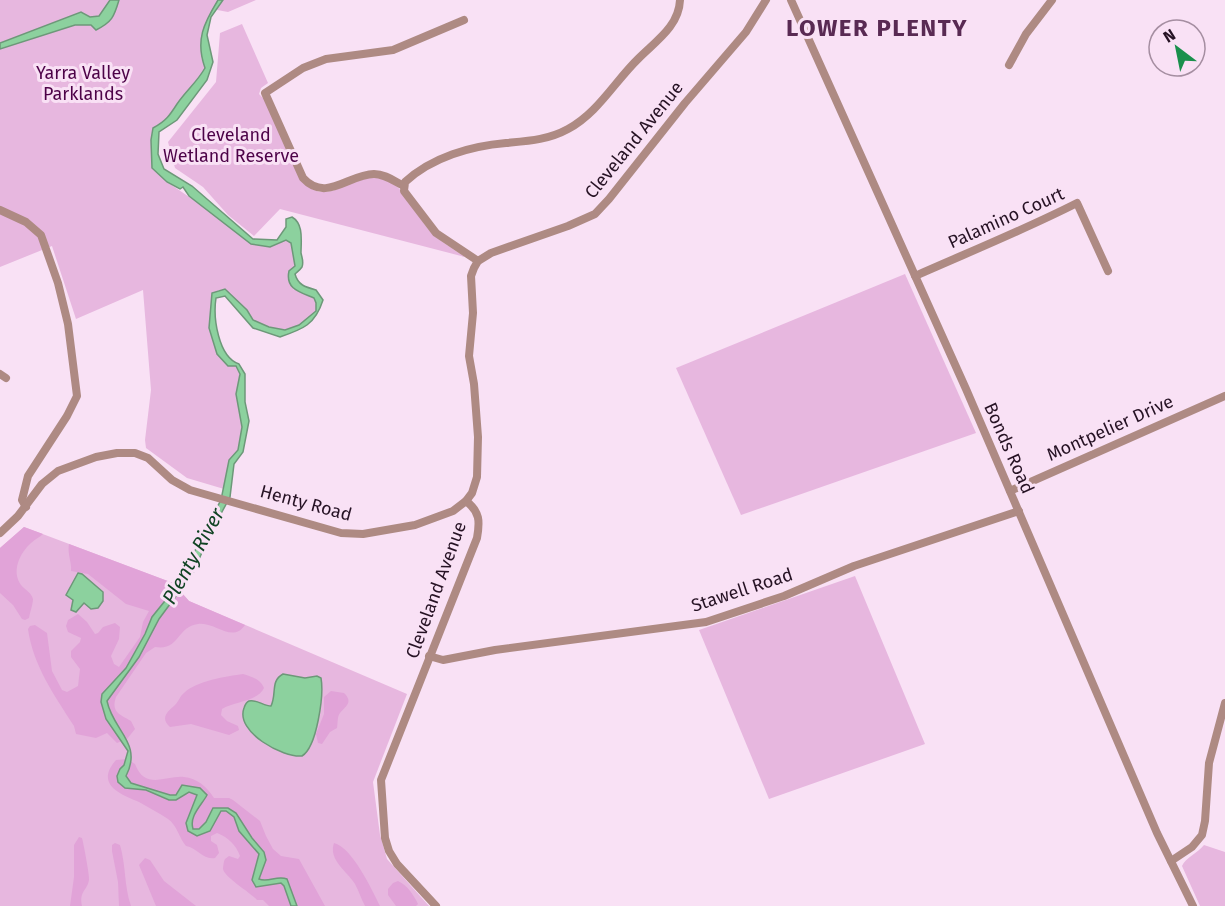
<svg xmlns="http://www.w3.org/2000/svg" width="1225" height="906" viewBox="0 0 1225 906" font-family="'Fira Sans',sans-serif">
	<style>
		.green { fill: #e7b7df }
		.forest { fill: #e1a3d8 }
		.water { fill: #8cd19e; stroke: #6d9879; stroke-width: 1.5 }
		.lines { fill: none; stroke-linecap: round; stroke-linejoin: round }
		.minor { stroke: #ae8a83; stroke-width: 8 }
		.labels { text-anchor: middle; stroke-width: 6; stroke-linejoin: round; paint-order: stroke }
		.park-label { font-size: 18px; fill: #4d0248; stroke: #f9e1f5 }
		.street-label { font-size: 18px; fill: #261224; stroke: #f9e1f5 }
		.water-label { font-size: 20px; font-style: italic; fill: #104323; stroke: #f9e1f5 }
		.district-label { font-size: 24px; font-weight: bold; letter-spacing: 1.5px; fill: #592a53; stroke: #f9e1f5 }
	</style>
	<rect width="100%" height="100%" fill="#f9e1f5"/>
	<g class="green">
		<path d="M0 0H256L228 12 212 9 201 57 205 68C197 82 186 91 177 104 170 114 166 121 153 128L151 140 152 168 167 182 210 211 251 243 270 247 286 240 291 243 295 266 293 289 314 298 316 303V311L299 325 285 330 269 327 253 320 247 310 238 303 231 294 218 290 209 328 217 354 228 366H236L239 371V404L242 427 238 451 229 460 224 489 187 478 146 448 145 440 151 390 143 290 76 319 52 246 0 267Z"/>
		<path d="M242 24 268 83 261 88 259 94 266 101 301 179C327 211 348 174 377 177 405 181 414 214 431 232 440 242 454 249 465 257L280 209 254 236 228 215 203 187 175 168 168 142 216 82 220 33Z"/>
		<polygon points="905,274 976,433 741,515 676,368"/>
		<polygon points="24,527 173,583 189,601 407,694 373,782 380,835 387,859 429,906 0,906 0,548"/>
		<polygon points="855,576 925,744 769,799 699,630"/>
		<path d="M1204 845 1225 852V906H1200L1182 866C1185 858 1198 853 1204 845Z"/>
	</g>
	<g class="forest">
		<path d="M24 527 43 534C39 538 35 539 31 543 20 553 11 571 21 585 25 590 31 592 33 599 33 604 30 612 29 618L25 620 22 619 13 605 0 593V548Z"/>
		<path d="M69 544 173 583 189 601 245 625C232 644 215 621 198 624 176 627 180 651 155 647L146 653 116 697C111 712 119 714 131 721L135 729 127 739 117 743 107 733 96 738 76 734 74 726C54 695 33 665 28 629L30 626 35 625 47 633 52 671 62 690 67 692 78 686 80 669 71 657V651L80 642 81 638 68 632 66 626 68 620 78 614 87 622 95 634 98 633 103 627 115 623 120 627 119 639 111 656 114 664 119 667 140 637 143 622 149 611 126 604 88 574 71 571C72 562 67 554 69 544Z"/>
		<path d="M243 674C252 677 261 679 264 688 257 702 234 701 222 709L221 715 227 721 238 726 239 730 229 735 191 724 170 727C160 718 167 712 175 705 179 701 180 696 184 693 196 681 227 676 243 674Z"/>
		<path d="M331 691 344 693C353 702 347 705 340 713 337 717 338 723 337 728L330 732 322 744 318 743 316 734 324 714V697Z"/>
		<path d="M127 759 135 764C145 791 167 775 184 777 197 778 207 787 214 798H229L233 800 260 821 266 836 273 849 281 856 299 859 325 906H269L263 900H257C250 892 225 878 223 869 223 867 224 860 225 859L229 856 238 859 240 856C236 845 228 837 217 833L211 836V841L217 845 219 853 215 858C202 860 198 848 186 846 179 838 177 825 168 819 159 813 148 807 139 802 119 794 95 784 116 760Z"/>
		<path d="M79 837 82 838C83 841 90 877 89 880 87 891 79 891 82 906H70L74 877V845Z"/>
		<path d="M115 843 120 845C126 865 124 886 131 906H119L118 882 112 851V845Z"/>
		<path d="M334 843C352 847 372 890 380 906H365C361 899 359 891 355 884 347 871 328 860 334 843Z"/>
		<polygon points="145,858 150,860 164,881 196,906 156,906 139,865"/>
		<path d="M398 881C408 886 413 894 418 904L416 906H396L388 895V889L393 883Z"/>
	</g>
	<g class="water">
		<path d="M110 0H119C114 17 112 22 96 30L91 25H75L0 49V43L81 12 90 17 99 16Z"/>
		<path d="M218 0H223L211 17 207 35 213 62 207 80 177 120 159 132 158 154 164 169 192 186 253 239 277 240 286 227V219L292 217C304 224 301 241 301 253 302 258 304 262 302 267 300 270 297 272 295 274 298 285 305 287 316 290L323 300C315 325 303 329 280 337L253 328 225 296 216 298C213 317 218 357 239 364L245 374V402L249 421 243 452 234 464 230 497 210 534 193 573 159 619 139 657 107 701C113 731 143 743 126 776L131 783 170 795H176L182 785 200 788 207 795C201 806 189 816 193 829H199L206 822 213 808H228L236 813 252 838 264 852 266 860 259 879C268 883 277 875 287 879L297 906H291L284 886 281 883 256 887 252 880 259 854 239 831 234 817 226 811H221L210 831 197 836 188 831 186 823 197 795 189 792 176 800H169L146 790 125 788 118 782 117 776 120 769 124 765 128 751 106 719 101 702 102 694 126 668 145 634 152 617 181 581 205 529 221 500 229 460 238 450 242 427 236 394 240 374 236 366H228L217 354 209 328 212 293 225 289 247 310 253 320 269 327 285 330 299 325 316 311V303L314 298C300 292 285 289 289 271L295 266 291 243 286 240 270 247 251 244 189 196 183 187 180 189 167 182 152 168 151 140 153 128C166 121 170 115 177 104 186 91 197 82 205 68 195 40 204 23 218 0Z"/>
		<polygon points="78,573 82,574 103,592 103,601 98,608 91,609 84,603 76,612 71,610 73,600 66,595"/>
		<path d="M283 674 305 678 317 676 321 678C324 695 317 747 302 756 283 758 235 732 244 708 245 705 246 702 249 701 256 699 264 706 271 706 277 694 270 681 283 674Z"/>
	</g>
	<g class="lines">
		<g class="minor">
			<polyline points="791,0 966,389 1157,833 1193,906"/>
			<polyline points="1009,65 1026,34 1052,0"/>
			<path d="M404 186C394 181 385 174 374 174 349 174 326 203 303 178L265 93 303 68 326 59 393 50 464 20"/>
			<polyline points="0,210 26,222 41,235 58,283 68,324 77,396 67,416 28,476 22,500 26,507"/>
			<path d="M478 261 436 233 404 191 405 182C432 157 471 146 506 143 528 141 548 140 568 129 598 113 615 81 639 58 656 41 679 26 680 0"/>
			<path d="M915 276C969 252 1024 230 1077 203L1108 271"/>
			<polyline points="0,374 6,378"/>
			<polyline points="1010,491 1225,396"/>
			<polyline points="0,533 18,516 42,484 58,471 96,457 117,453 135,453 148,458 172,480 190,490 341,533 363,534 415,525 453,511 466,501 472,493 477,477 478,437 474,384 469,356 473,313 471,276 474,268 478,261 491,253 568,226 595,214 609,199 685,103 746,32 766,0"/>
			<polyline points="429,656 443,660 495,650 706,622 784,596 854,566 1019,511"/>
			<polyline points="1171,861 1192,847 1202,835 1205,821 1209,763 1225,703"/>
			<path d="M436 906 397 864 389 851 385 838 381 780 477 538C480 521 480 512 466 501"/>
		</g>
	</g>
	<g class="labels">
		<g class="park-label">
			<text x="83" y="79">Yarra Valley<tspan x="83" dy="21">Parklands</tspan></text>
			<text x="231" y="141">Cleveland<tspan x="231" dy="21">Wetland Reserve</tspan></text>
		</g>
		<g class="street-label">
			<text transform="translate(634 140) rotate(-51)" y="6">Cleveland Avenue</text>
			<text transform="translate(1006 218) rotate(-24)" y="6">Palamino Court</text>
			<text transform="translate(1110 428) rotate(-24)" y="6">Montpelier Drive</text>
			<text transform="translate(1009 448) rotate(66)" y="6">Bonds Road</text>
			<text transform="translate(306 503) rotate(15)" y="6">Henty Road</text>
			<text transform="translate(436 590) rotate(-70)" y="6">Cleveland Avenue</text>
			<text transform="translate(742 590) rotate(-18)" y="6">Stawell Road</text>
		</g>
		<g class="water-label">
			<text transform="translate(193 556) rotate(-61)" y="7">Plenty River</text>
		</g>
		<g class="district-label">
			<text x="877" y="36">LOWER PLENTY</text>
		</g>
	</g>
	<g transform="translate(1177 48) rotate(328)"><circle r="28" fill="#f9e1f5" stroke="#a58ea1" stroke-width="1.5"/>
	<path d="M0-4.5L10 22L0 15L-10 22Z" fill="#1a904c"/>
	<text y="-9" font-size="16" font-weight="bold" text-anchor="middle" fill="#261224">N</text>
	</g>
</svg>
